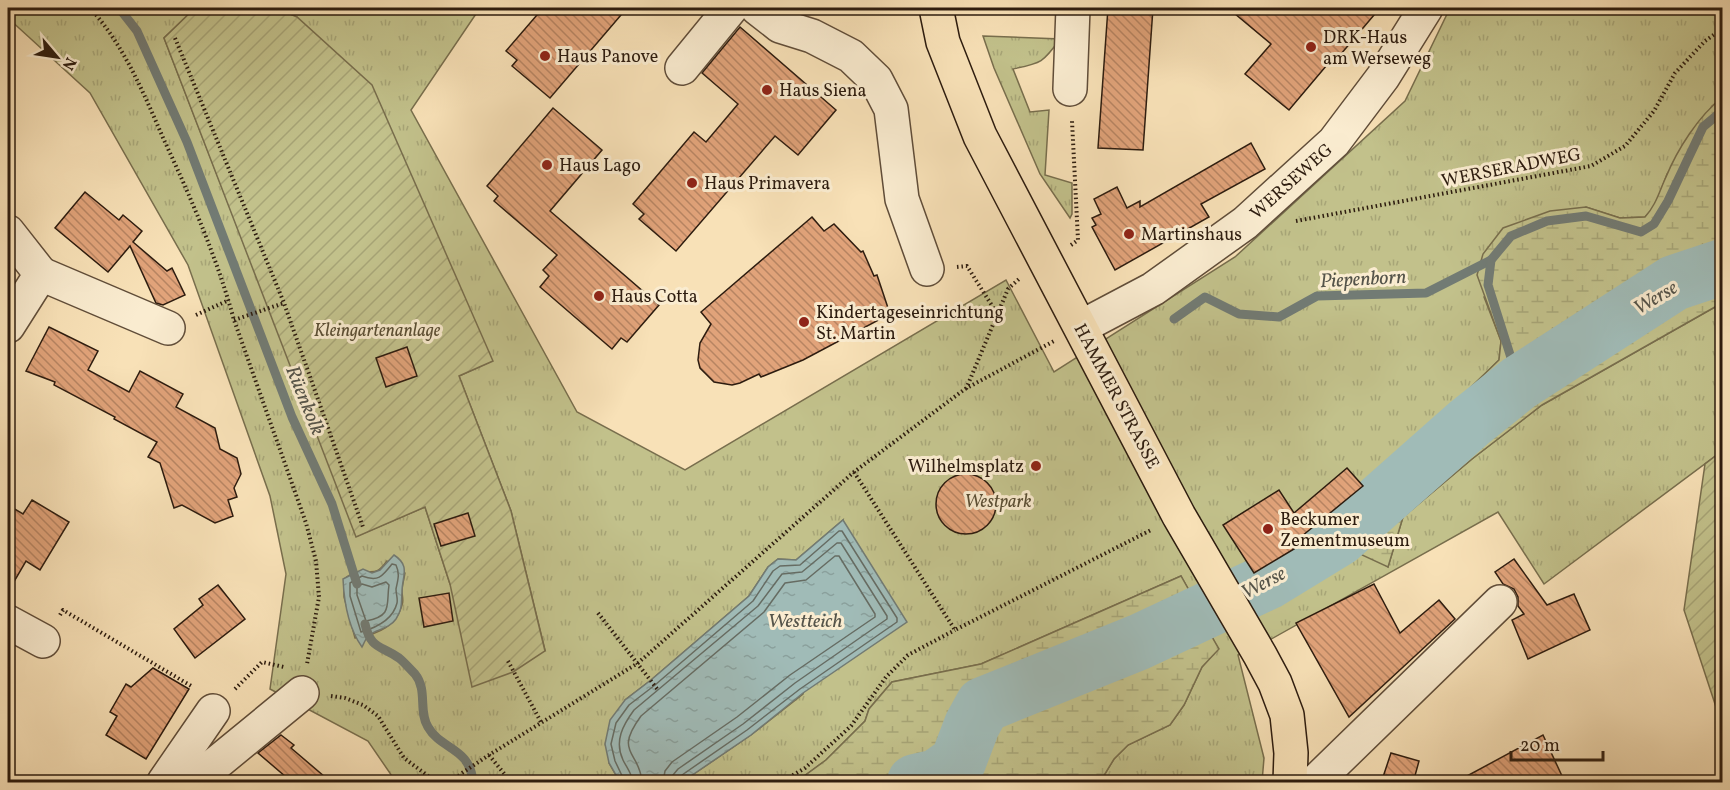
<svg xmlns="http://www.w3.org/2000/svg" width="1730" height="790" viewBox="0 0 1730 790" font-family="Vollkorn,serif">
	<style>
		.grass { fill: url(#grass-tufts); stroke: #786e4d; stroke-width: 1.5; fill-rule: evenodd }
		.wetland { fill: url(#wetland-marsh); stroke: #786e4d; stroke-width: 1.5 }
		.garden { fill: url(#garden-furrows); stroke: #786e4d; stroke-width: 1.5 }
		.water { fill: url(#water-ripples); stroke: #727b74; stroke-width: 1.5 }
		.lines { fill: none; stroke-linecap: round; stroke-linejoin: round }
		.shore { stroke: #666c63; stroke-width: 1.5 }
		.stream { stroke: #727b74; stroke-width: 9 }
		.river { stroke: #a0bbb7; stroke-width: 56 }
		.building { fill: url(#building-back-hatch); stroke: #2d1c0f; stroke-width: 1.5 }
		.minor-casing { stroke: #604d39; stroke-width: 36 }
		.major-casing { stroke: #2d1c0f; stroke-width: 36 }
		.path { stroke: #2d1c0f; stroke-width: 4; stroke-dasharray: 1.5 3; stroke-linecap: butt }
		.minor { stroke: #faecd0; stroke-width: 33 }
		.major { stroke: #f8e1b7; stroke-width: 33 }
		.poi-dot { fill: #8f2418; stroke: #faecd0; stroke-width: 2 }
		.labels { text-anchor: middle; stroke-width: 6; stroke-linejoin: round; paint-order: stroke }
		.poi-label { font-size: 18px; fill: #2d1c0f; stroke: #faecd0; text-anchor: start }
		.street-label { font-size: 18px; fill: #2d1c0f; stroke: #faecd0 }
		.park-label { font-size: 18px; font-style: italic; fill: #5a4e34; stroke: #faecd0 }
		.water-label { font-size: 20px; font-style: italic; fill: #55544a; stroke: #faecd0 }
	</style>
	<defs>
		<pattern id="grass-tufts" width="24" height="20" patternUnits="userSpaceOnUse" patternTransform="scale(1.5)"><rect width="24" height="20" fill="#c2c18b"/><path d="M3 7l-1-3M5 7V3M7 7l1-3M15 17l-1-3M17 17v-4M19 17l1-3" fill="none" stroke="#a7a577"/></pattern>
		<pattern id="wetland-marsh" width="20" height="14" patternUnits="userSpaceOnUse" patternTransform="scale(1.5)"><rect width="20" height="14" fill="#c2c18b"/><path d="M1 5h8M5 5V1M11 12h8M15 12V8" fill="none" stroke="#a7a577"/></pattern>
		<pattern id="garden-furrows" width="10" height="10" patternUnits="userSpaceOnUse" patternTransform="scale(1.5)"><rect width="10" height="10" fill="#c2c18b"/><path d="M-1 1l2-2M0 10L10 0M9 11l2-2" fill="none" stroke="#a7a577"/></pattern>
		<pattern id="water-ripples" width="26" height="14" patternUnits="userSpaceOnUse" patternTransform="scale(1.5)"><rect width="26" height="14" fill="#a0bbb7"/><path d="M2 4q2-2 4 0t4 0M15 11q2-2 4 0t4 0" fill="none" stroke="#8aa09c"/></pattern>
		<pattern id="building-back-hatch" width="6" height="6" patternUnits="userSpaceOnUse" patternTransform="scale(1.5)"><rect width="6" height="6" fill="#e1a37a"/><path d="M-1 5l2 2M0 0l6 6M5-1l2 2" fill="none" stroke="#b78462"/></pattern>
	</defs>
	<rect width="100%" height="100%" fill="#f8e1b7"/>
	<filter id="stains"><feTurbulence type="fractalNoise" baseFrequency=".00333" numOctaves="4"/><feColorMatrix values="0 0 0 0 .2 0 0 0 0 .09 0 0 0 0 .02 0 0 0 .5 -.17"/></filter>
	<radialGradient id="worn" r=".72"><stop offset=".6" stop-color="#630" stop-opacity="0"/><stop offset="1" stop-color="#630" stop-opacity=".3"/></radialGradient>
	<g class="grass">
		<path d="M8 8H195L164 38 357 536 425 507 450 584 545 650 511 511 459 376 492 361 297 17 276 8H480L411 110 577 412 685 470 1006 280 1054 372 1235 257 1405 101 1450 8H1722V98L1712 106 1667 174 1655 206 1645 217 1620 218 1586 207 1484 297 1501 341 1499 360 1465 393 1371 476 1365 487 1330 518 1388 567 1403 517 1472 459 1542 405 1722 303V451L1544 584 1498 512 1266 642 1238 655 1264 758 1262 782H1100L1114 759 1128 745 1170 725 1184 705 1202 667 1218 649 1212 637 1213 633 1181 576 981 664 892 682 869 709 865 721 826 760 796 782H682L751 735 803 694 843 520 796 560 778 559 768 567 749 596 651 680 625 700 609 763 620 782H396L368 741 270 689 286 574 270 496 188 265 90 93 8 18ZM387 561 405 573C404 579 402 585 402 591 402 596 404 601 402 605 396 627 376 635 355 638L344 597V579C348 576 352 573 357 572 374 570 375 577 387 561Z"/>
		<path d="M983 36 1060 39C1043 63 1041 63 1013 69L1030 112 1049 110 1045 175 1072 183V214L1070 218 1040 174 994 68Z"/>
	</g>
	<g class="wetland">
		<path d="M1722 98V303L1542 405 1472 459 1403 517 1388 567 1362 555 1330 518 1365 487 1371 476 1465 393 1499 360 1501 341 1477 275 1483 254 1503 228 1550 211 1586 207 1620 218 1645 217C1656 205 1659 192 1666 177 1677 150 1699 115 1722 98Z"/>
		<polygon points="1181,576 1213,633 1212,637 1219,649 1202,667 1184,705 1170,725 1128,745 1114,759 1100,782 796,782 826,760 865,721 869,709 892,682 981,664"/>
	</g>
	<g class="garden">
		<polygon points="195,8 276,8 297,17 372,85 493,361 459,376 511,511 545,651 513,672 472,687 450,584 425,507 356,537 164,38"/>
		<polygon points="1722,451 1722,709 1718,713 1684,610 1705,464"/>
	</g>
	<g class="water">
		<polygon points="843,520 907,622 803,693 751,735 682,782 620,782 609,763 605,744 610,720 625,700 651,680 749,596 768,567 778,559 796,560"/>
		<path d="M394 555C411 566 402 576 402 592 401 603 403 608 396 619 389 629 378 629 369 635 366 638 364 643 362 647 349 629 344 601 343 579L363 569 372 573 380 570Z"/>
	</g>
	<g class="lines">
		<g class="shore">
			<path d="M392 564 396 565C400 574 398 579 396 589 396 594 398 599 397 603 393 620 375 628 361 632L350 596V583L362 576C378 582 382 577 392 564Z"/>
			<path d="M386 582 389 585C386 605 393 616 366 621L357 595V587L362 584 372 587Z"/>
			<polyline points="625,782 615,761 611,744 616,723 629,705 655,685 753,601 773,571 780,566 800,565 839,531 842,531 897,618 897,622 800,689 747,730 682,775 679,782"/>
			<path d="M633 782C632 774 627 768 623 760 614 741 623 725 634 710L758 606 782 574 802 572 837 543H841L887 616V619L795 683 743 724 678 769 673 775 672 782"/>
			<path d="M642 782C640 751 613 754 641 716L764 612 785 583 806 580 835 556H839L875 614V617L790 675 737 717 672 762 665 771 663 782"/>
		</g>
		<g class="stream">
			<polyline points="119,8 137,31 187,142 292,417 332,504 357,584"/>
			<polyline points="1174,319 1205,297 1239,314 1279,317 1317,296 1426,293 1491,260"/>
			<polyline points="1519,383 1488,285 1491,260 1511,236 1547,221 1586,216 1641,232 1654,224 1668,201 1703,127 1722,111"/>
			<path d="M365 624C371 650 381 645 399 658 404 662 410 669 415 674 428 690 418 711 428 727 441 750 470 747 473 782"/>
		</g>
		<polyline class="river" points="915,782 937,777 958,762 972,725 983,705 1139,642 1267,582 1339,538 1469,423 1519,383 1674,283 1722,267"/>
	</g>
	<g class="building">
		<polygon points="543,8 627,8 550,98 512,66 517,60 506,51"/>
		<polygon points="1108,8 1153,8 1143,150 1098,148"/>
		<polygon points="1228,8 1380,8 1335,61 1332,59 1289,110 1245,74 1271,44"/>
		<polygon points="740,27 836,110 798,155 775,136 676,251 639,219 644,214 633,204 694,132 706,142 738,104 702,73"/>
		<polygon points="553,108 602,150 550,211 659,305 627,342 621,338 612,349 540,287 549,276 543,270 557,255 494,201 498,196 487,186"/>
		<polygon points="1251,143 1265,169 1201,204 1209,217 1115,270 1092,227 1096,225 1092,218 1101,214 1094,199 1117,187 1127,208 1140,201 1140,207"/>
		<polygon points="85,192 119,220 123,215 142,231 133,242 167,271 172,268 185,295 163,305 156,303 130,246 108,272 55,228"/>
		<polygon points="812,217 824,231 834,224 861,252 863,251 874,276 877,275 890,314 803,360 761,377 759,374 740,383 732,385 714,382 700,368 698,360 700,343 711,324 701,312"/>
		<polygon points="49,327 98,351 88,370 129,392 140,371 183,394 176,407 215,428 220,449 237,458 241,474 234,488 237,497 228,500 233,516 215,523 182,505 174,508 160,463 148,457 157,442 114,419 115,417 54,385 55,382 26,371"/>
		<polygon points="407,347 417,376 386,387 376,358"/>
		<polygon points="1347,468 1363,486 1291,545 1294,549 1254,573 1223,525 1279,490 1294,513"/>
		<circle cx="966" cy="504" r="30"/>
		<polygon points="32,500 69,522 40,570 26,561 8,592 8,505 23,514"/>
		<polygon points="468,513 475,536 441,546 434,524"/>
		<polygon points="1514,559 1547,605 1574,594 1590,630 1528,659 1512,620 1524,614 1518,606 1518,597 1514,589 1503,584 1495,572"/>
		<polygon points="1374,584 1400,633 1439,600 1455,619 1349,717 1296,623"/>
		<polygon points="218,585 245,619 195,658 174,629 203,605 199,599"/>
		<polygon points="449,593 453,621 424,627 419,598"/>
		<polygon points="153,668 189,689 146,759 106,735 117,716 110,712 126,684 131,687"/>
		<polygon points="281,735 294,745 291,748 332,783 293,783 258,753"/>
		<polygon points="1543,735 1562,776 1550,783 1454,783"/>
		<polygon points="1391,753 1419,761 1413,783 1381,783"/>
	</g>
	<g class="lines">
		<g class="minor-casing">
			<g id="minor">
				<polyline points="757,8 780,26 812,36 851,56 876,80 891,109 902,199 927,269"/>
				<polyline points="682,68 731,8"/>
				<polyline points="1070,89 1073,8"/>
				<polyline points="8,232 41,274 8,326"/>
				<polyline points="41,274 168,328"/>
				<polyline points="1081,327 1153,289 1245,223 1334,142 1383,77 1426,8"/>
				<polyline points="8,622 43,641"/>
				<polyline points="164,782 213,711"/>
				<polyline points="201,782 213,766 302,693"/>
				<polyline points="1315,782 1500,602"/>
			</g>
		</g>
		<g class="major-casing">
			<polyline id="major" points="936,8 943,42 980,136 1179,516 1260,655 1275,683 1287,715 1291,753 1290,782"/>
		</g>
		<g class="path">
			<path d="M90 8C124 45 144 94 164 140 191 198 217 258 234 320L306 523 316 561 319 597 307 664"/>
			<polyline points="175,38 284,303 363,527"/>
			<polyline points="1296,221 1591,166 1625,146 1654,111 1675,73 1705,41 1722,29"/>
			<polyline points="1071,245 1078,240 1072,121"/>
			<polyline points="957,267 967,266 996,312"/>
			<polyline points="196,315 229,300"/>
			<polyline points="234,320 284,303"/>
			<polyline points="966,389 1008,289 1020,278"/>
			<polyline points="854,472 955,630 1151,530"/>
			<polyline points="598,613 658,690"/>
			<polyline points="60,615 63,610 193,687"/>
			<polyline points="508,661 542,724"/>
			<polyline points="235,689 262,662 284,667"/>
			<polyline points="331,696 345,698 363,705 378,716 404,758 436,782"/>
			<polyline points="489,755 511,782"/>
			<polyline points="452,782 462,773 489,755 638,663 854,472 965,389 1054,341"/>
			<polyline points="781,782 805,768 851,726 886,677 908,655 955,630"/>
		</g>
		<use href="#minor" class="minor"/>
		<use href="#major" class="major"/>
	</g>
	<g class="poi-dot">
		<circle cx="1311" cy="47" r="6"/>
		<circle cx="545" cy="56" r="6"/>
		<circle cx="767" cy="90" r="6"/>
		<circle cx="547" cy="165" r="6"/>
		<circle cx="692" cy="183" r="6"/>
		<circle cx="1129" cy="234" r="6"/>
		<circle cx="599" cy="296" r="6"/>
		<circle cx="804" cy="322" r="6"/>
		<circle cx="1036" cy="466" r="6"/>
		<circle cx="1268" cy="529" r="6"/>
	</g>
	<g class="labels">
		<g class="poi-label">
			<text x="1323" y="43">DRK-Haus<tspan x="1323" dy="21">am Werseweg</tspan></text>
			<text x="557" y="62">Haus Panove</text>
			<text x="779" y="96">Haus Siena</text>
			<text x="559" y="171">Haus Lago</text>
			<text x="704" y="189">Haus Primavera</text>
			<text x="1141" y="240">Martinshaus</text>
			<text x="611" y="302">Haus Cotta</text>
			<text x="816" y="318">Kindertageseinrichtung<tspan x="816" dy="21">St. Martin</tspan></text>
			<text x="1024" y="472" text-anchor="end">Wilhelmsplatz</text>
			<text x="1280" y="525">Beckumer<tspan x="1280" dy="21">Zementmuseum</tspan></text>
		</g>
		<g class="street-label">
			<text transform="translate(1511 167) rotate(-11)" y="6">WERSERADWEG</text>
			<text transform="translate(1291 181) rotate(-42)" y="6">WERSEWEG</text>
			<text transform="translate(1117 396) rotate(62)" y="6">HAMMER STRASSE</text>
		</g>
		<g class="park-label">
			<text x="377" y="336">Kleingartenanlage</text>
			<text x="998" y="507">Westpark</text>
		</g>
		<g class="water-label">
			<text transform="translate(1363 278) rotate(-3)" y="7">Piepenborn</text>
			<text transform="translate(1655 297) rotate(-31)" y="7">Werse</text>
			<text transform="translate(306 400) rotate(68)" y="7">Rüenkolk</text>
			<text transform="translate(1263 582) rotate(-28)" y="7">Werse</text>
			<text x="805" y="627">Westteich</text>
		</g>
	</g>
	<rect width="1730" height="790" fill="none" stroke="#f8e1b7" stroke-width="30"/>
	<rect x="9" y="9" width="1712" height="772" fill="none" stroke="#2d1c0f" stroke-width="3"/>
	<rect x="15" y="15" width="1700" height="760" fill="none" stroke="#2d1c0f" stroke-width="1.5"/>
	<g transform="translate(57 57) rotate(119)" stroke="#faecd0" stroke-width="4.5" paint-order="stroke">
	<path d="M0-4.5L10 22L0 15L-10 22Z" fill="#2d1c0f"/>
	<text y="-9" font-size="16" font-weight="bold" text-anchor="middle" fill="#2d1c0f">N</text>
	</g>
	<path d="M1511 751v9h92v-9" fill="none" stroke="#2d1c0f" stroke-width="3"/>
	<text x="1520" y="751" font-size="18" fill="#2d1c0f" stroke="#faecd0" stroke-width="4.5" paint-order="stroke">20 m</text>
	<rect width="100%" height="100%" filter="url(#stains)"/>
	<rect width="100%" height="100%" fill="url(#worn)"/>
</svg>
